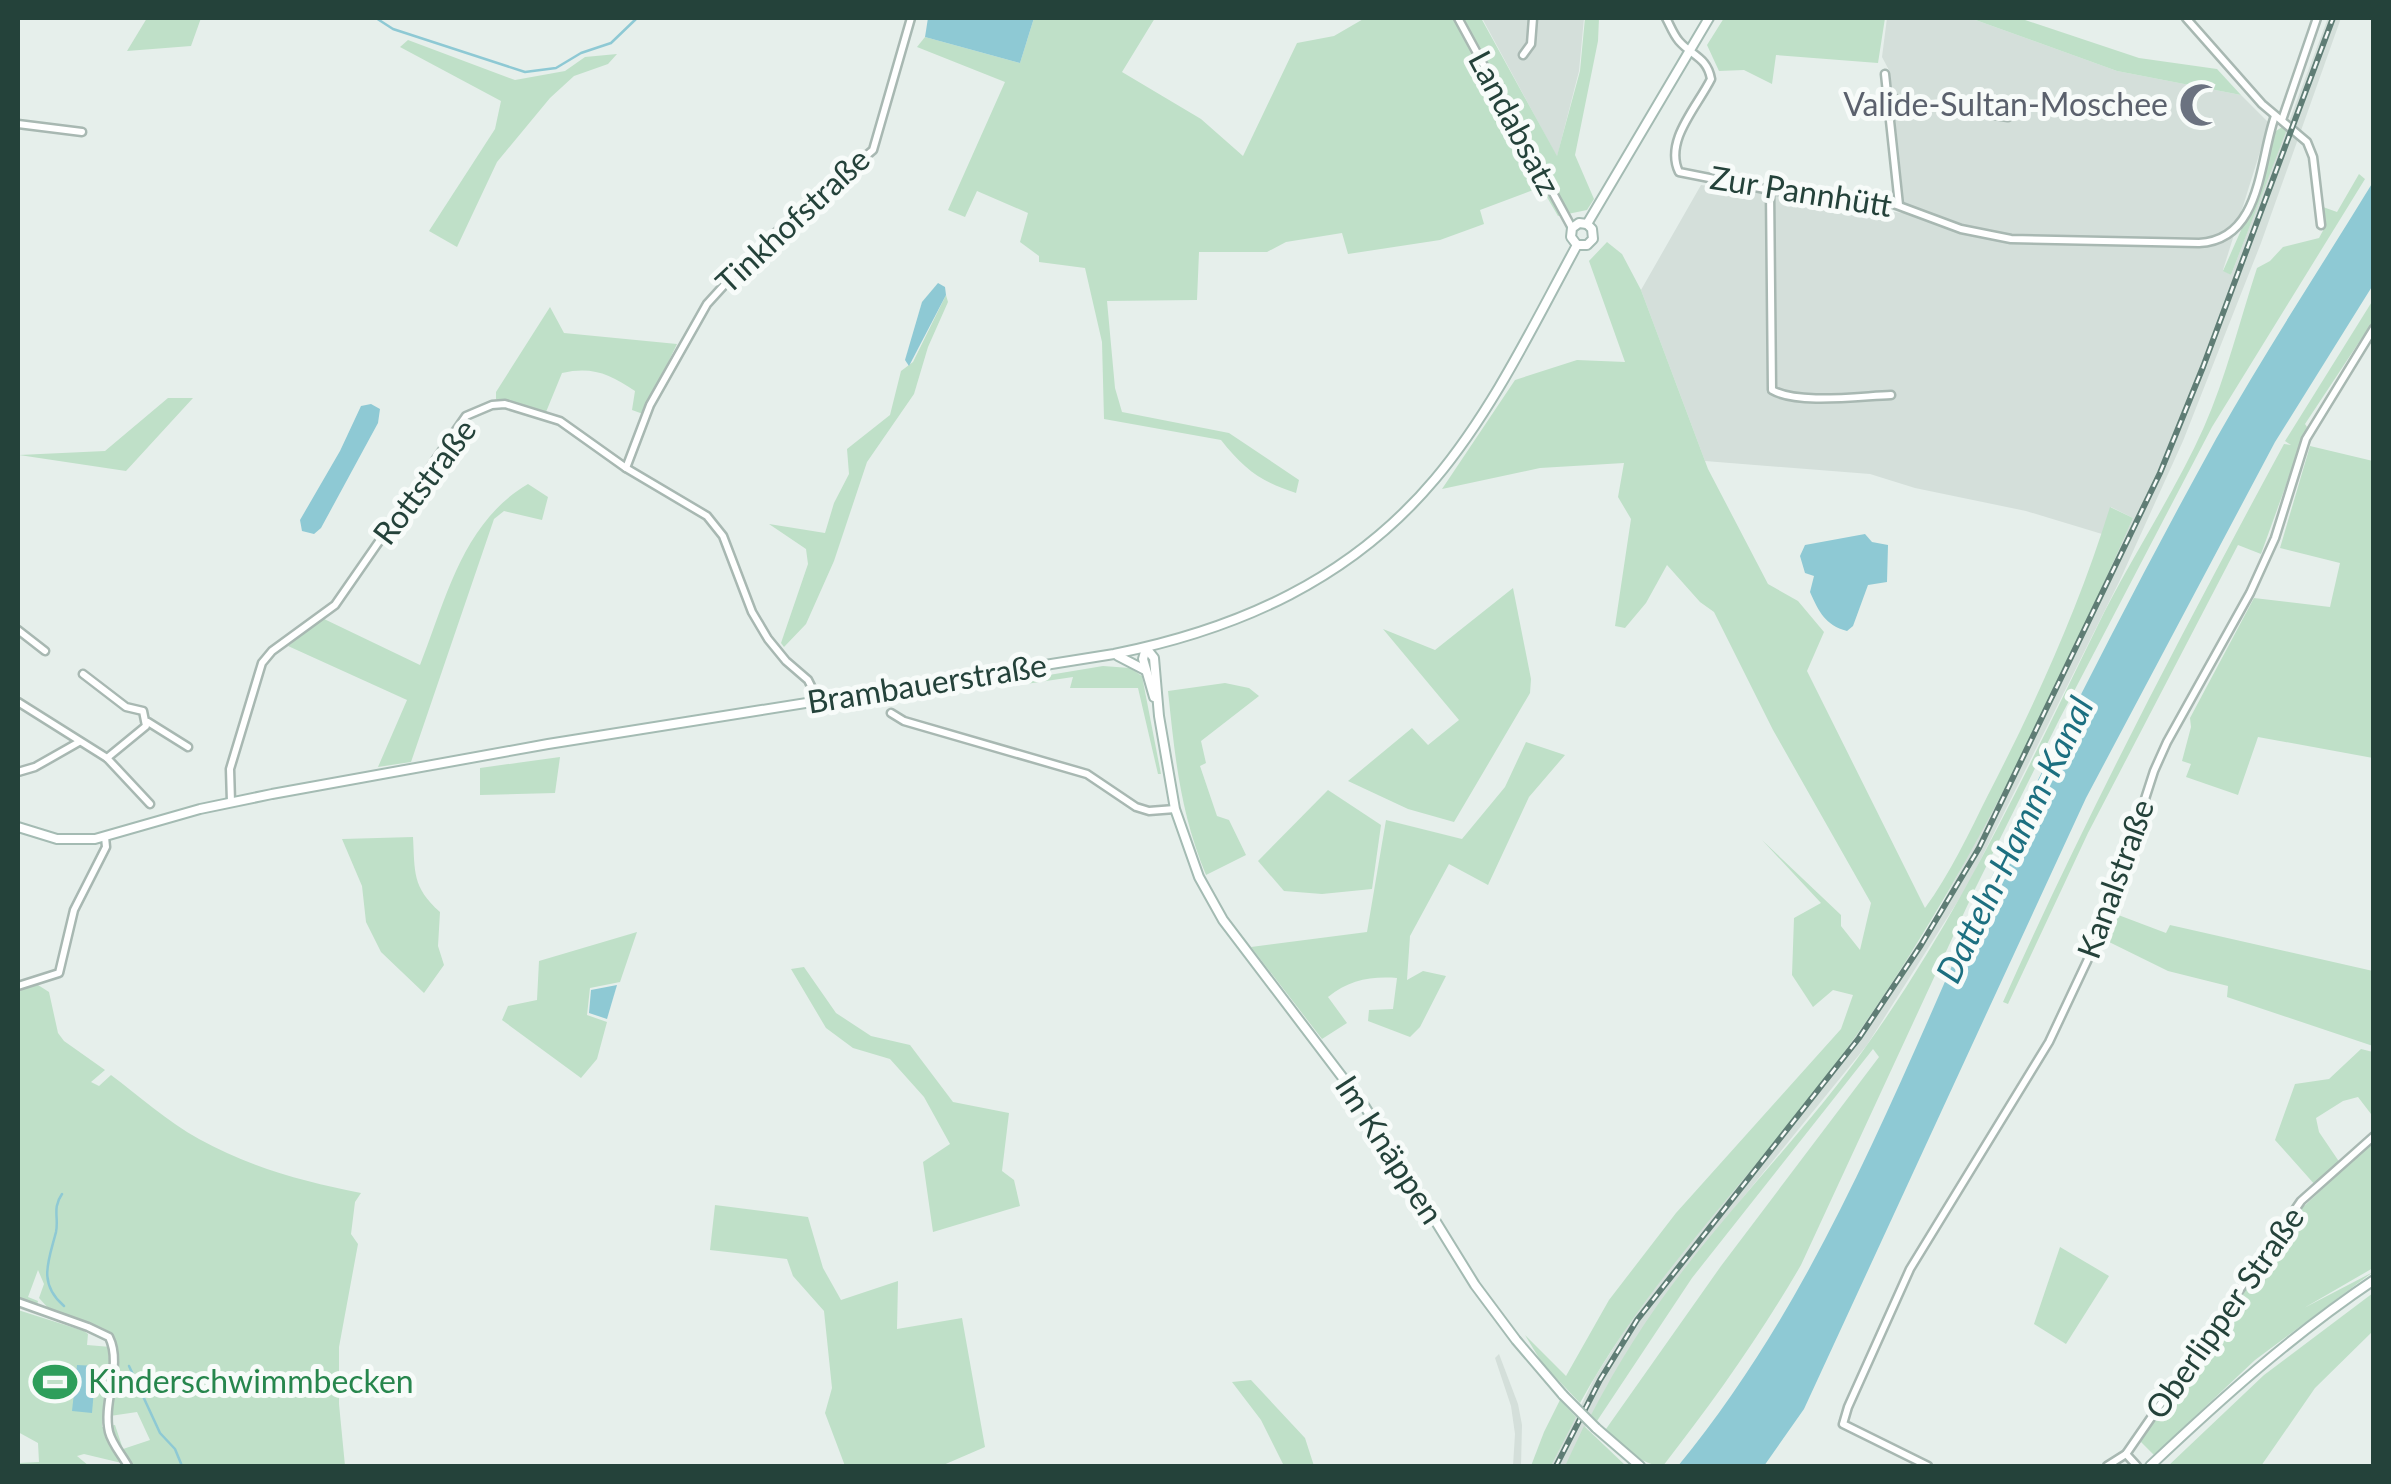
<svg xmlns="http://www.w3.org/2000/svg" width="2391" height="1484" viewBox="0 0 2391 1484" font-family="Lato,sans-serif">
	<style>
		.built { fill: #d4dfda }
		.green { fill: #bfe0c8 }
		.water { fill: #8ec9d4 }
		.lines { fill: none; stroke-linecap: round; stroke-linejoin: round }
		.stream { stroke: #8ec9d4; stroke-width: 2.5 }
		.street-casing { stroke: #a8b8b2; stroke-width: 11 }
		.secondary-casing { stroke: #a4bbb3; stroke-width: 12 }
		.street { stroke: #fff; stroke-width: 6 }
		.secondary { stroke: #fff; stroke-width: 8 }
		.rail-casing { stroke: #5f7d75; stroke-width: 6 }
		.rail { stroke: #f7fbf9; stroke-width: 2.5; stroke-dasharray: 8; stroke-linecap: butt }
		.secondary-bridge-casing { stroke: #a4bbb3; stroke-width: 12; stroke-linecap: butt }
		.secondary-bridge { stroke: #fff; stroke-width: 8 }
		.labels { text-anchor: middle; stroke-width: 10; stroke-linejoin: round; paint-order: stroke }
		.worship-label { font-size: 32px; fill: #5b616d; stroke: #f7fbf9; text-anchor: end }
		.street-label { font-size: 32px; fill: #24423a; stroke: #f7fbf9 }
		.leisure-label { font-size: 32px; fill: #27864d; stroke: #f7fbf9; text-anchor: start }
		.water-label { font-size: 35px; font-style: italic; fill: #1c6f80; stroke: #f7fbf9 }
	</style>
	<rect width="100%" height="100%" fill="#e6efeb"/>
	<g class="built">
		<polygon points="1482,18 1584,18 1579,71 1557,157"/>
		<polygon points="1887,18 1970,18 2117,71 2241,95 2269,123 2223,270 2231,275 2328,18 2341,18 2261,243 2183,441 2120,580 1968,885 1867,1045 1728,1216 1608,1384 1565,1466 1551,1466 1595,1377 1633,1317 1696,1234 1812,1094 1856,1036 1934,919 2009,778 2133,518 2111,507 2102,534 2026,511 1915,488 1870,474 1705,461 1641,290 1701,185 1902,213 1903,197 1890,72 1882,57"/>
		<polygon points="1499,1354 1518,1404 1522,1425 1521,1466 1513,1466 1515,1434 1511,1406 1495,1358"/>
	</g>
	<g class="green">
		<polygon points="147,18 201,18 191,46 127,51"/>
		<path d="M1034 18H1155L1122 72 1201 119 1243 156 1297 43 1334 36 1365 18H1481L1557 156 1580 71 1585 18H1599L1598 41 1575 155 1594 199 1587 210 1558 216 1541 187 1480 210 1484 224 1440 240 1348 254 1342 233 1286 242 1267 252H1199L1197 300 1107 301 1115 388 1122 412 1229 433 1299 480 1296 493C1261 482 1244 469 1221 440L1104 419 1102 342 1085 268 1039 262V256L1020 242 1028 213 977 191 965 217 948 210 1005 82 917 47 925 37 1020 63Z"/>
		<polygon points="1724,18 1885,18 1878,63 1776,55 1772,84 1744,70 1719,71 1707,45"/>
		<polygon points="1970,18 2019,18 2139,58 2217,69 2241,95 2117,71"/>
		<polygon points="408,40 515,80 565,71 585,57 617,54 608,64 574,76 550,98 497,162 457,247 429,231 495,129 501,101 400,47"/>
		<polygon points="2282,127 2287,129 2231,275 2223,271 2265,176 2273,133"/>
		<path d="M2359 174 2365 179 2212 427 2059 720 1975 889 1801 1265C1760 1336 1713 1402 1663 1466 1641 1466 1621 1444 1606 1429L1721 1266 1879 1057 1873 1049 1692 1278 1597 1421 1591 1415C1618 1363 1649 1314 1685 1268 1744 1192 1812 1123 1867 1045 1960 915 2027 770 2097 627 2130 559 2173 496 2204 427 2226 377 2240 320 2257 268L2270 261 2283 247 2319 238 2326 225 2323 207 2337 212Z"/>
		<path d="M1607 242 1622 254 1641 290 1708 469 1768 584 1798 601 1824 632 1807 671 1925 908C1950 874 1969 833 1988 795 2036 702 2079 607 2110 507L2133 518C2054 696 1970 873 1858 1033 1770 1160 1655 1266 1580 1403L1542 1363 1525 1335 1566 1376 1609 1300 1676 1213 1841 1029 1853 995 1833 990 1813 1007 1792 975 1794 918 1821 903 1762 840 1841 915V926L1860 950 1871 903 1773 730 1714 612 1700 602 1667 565 1646 603 1625 628 1615 626 1631 519 1618 497 1624 463 1540 468 1442 489 1515 380 1577 360 1625 362 1589 261Z"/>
		<polygon points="946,295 948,302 928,347 914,394 867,462 834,561 806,624 784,647 781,643 808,564 806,549 769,524 825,533 834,503 849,474 847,449 890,415 901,371 913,362"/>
		<path d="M2373 300V321L2305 424 2307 427 2261 554 2238 545 2088 833 2008 1004 2003 1002C2088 811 2185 627 2284 444L2291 445 2285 441Z"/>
		<path d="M550 307 564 333 677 344 643 414 632 410 635 391C610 374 592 366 562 373L546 412 496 399V392Z"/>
		<polygon points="168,398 193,398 126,471 19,455 105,451"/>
		<polygon points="2310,446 2373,461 2373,758 2258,737 2238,795 2186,777 2191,764 2182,761 2191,727 2190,718 2254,598 2330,607 2340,563 2280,548"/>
		<path d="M528 484 548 497 542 520 504 511 494 519 411 762 378 767 407 700 288 646 322 618 420 665C446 599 463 522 528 484Z"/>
		<polygon points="1513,588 1531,679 1530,693 1454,822 1408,809 1348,781 1412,728 1428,745 1459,720 1383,629 1435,650"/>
		<polygon points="1103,666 1130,668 1142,676 1161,774 1158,774 1138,688 1070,688 1073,677 1026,684 1025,679"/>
		<path d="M1225 683 1249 688 1259 696 1201 741 1206 763 1200 766 1217 816 1229 820 1246 855 1206 875C1180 812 1175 757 1168 691Z"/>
		<path d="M1526 742 1565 755 1529 797 1488 885 1449 864 1410 936 1407 980 1423 971 1446 976 1420 1027 1410 1037 1368 1021 1369 1010 1393 1009 1397 978C1371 976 1349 980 1328 997L1347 1023 1322 1039 1251 947 1367 932 1386 820 1462 839 1505 787Z"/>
		<polygon points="560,757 555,793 480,795 480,768"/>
		<polygon points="1328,790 1381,825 1372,889 1322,894 1284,891 1258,861"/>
		<path d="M413 837C415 872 412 887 440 912L438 946 444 965 424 993 381 952 366 922 362 886 342 839Z"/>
		<polygon points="2113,913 2166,933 2170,925 2373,971 2373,1046 2227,997 2228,986 2168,971 2103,939"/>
		<polygon points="637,932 620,982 590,988 587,1015 607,1022 597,1059 581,1078 502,1020 508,1006 537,1000 539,961"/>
		<polygon points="804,967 836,1013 871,1036 910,1045 953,1102 1009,1113 1002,1171 1014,1180 1020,1206 933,1232 923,1162 950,1144 924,1097 890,1059 853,1048 826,1028 791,969"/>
		<path d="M38 985 49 992 58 1033 64 1041 105 1070 91 1082 99 1086 111 1075C139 1096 168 1122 199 1139 249 1167 305 1182 361 1193L355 1202 351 1234 358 1244 339 1347V1404L345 1466H134L84 1454 77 1456 89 1466H18V1463L39 1462 38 1443 18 1432V1310L84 1331 88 1334 87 1345 111 1347 102 1427 115 1425 123 1449 150 1440 137 1412 110 1416 116 1348 112 1335 49 1309 39 1298 44 1284 38 1270 28 1297 38 1301 37 1305 18 1298V987Z"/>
		<polygon points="2361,1049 2373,1052 2373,1113 2371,1114 2358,1097 2343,1101 2316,1118 2319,1132 2340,1163 2316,1186 2275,1140 2295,1084 2329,1079"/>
		<polygon points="2373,1141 2373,1268 2304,1308 2373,1272 2255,1360 2154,1455 2140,1441 2301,1209"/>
		<polygon points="715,1205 808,1217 823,1268 841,1300 898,1281 897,1329 962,1318 985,1447 941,1466 845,1466 825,1413 832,1388 824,1311 793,1276 787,1259 710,1250"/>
		<polygon points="2060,1247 2109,1276 2066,1344 2034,1324"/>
		<polygon points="2373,1293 2373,1331 2315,1388 2261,1466 2168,1466 2264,1375"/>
		<polygon points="1251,1380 1305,1438 1314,1466 1284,1466 1261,1420 1232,1382"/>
		<polygon points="1560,1400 1576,1417 1551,1466 1531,1466 1544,1432"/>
		<polygon points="1584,1426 1626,1466 1565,1466"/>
	</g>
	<g class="water">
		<polygon points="928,18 1034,18 1020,63 925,37"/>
		<path d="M2373 182V285L2275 442 2086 798 1804 1409 1764 1466H1678C1841 1268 1919 1021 2031 794 2090 675 2152 555 2216 439 2265 352 2321 267 2373 182Z"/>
		<polygon points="938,283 945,287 946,295 909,366 905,360 922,302"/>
		<polygon points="371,404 380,409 378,423 321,528 314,534 302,531 300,520 340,451 361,406"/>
		<path d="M1865 534 1872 542 1888 545 1887 582 1868 585 1853 626 1847 631C1825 625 1819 612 1810 592L1814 576 1805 573 1800 556 1805 545Z"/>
		<polygon points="617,985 607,1019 589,1013 591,990"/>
		<polygon points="77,1365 96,1366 92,1413 72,1411"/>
	</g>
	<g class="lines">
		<g class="stream">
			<polyline points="376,18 393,29 525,72 556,68 581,53 611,43 637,18"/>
			<path d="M62 1194C52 1208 59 1218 56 1232 49 1260 37 1283 64 1306"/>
			<polyline points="129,1366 160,1433 175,1449 182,1466"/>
		</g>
		<g class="street-casing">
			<g id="street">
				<polyline points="1458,18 1572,228"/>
				<path d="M1666 18C1670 25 1673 34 1679 41 1692 56 1707 57 1711 79 1697 107 1664 141 1679 172L1770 190 1891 203 1961 229 2011 239 2199 243C2262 240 2259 160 2275 116"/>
				<polyline points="2186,18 2262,104 2307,142 2313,157 2321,225"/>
				<polyline points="1523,55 1531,44 1533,18"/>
				<polyline points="1885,74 1899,205"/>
				<polyline points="1888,98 2008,117"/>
				<polyline points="2282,120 2317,18"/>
				<polyline points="18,124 82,132"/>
				<path d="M1770 190 1772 390C1798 405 1861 396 1891 395"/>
				<polyline points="626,468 650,405 707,304 758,248 873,150 911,18"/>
				<polyline points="18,630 45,651"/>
				<polyline points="83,674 126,707 143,711 146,726 107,758"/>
				<polyline points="18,702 107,758 150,804"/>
				<polyline points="891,713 904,721 1087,774 1136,807 1149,811 1175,809"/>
				<polyline points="148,722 188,747"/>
				<polyline points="18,772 35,767 79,742"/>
				<polyline points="231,802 230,769 262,663 272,651 335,605 466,416 492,405 505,404 560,421 626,468 707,516 723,536 752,612 768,639 786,661 808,680 819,702"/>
				<polyline points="18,986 59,973 74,910 106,847 105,837"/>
				<path d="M18 1302 88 1327 109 1337C123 1365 102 1402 109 1432 112 1444 122 1455 128 1466"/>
				<polyline points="2126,1454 2137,1466"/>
				<polyline points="1928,1466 1843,1424 1848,1407 1910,1269 2049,1042 2105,923 2154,771 2167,742 2250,593 2275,538 2306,439 2374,328"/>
				<polyline points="2107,1466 2126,1454 2301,1201 2374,1136"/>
			</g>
		</g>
		<g class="secondary-casing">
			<g id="secondary">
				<polyline points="1587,224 1709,18"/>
				<polyline points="1577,245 1571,237 1572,228 1579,223 1587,224"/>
				<polyline points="1577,245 1587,245 1593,239 1592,229 1587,224"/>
				<polyline points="1146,648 1154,658 1159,716 1175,809 1199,877 1223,920 1365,1107 1475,1285 1516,1340 1563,1395"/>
				<polyline points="1146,648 1143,659 1154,697"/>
				<polyline points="1118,656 1145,670"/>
				<path d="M18 827 57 839H95L200 809 272 794 548 744 1114 654C1239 629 1351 579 1435 479 1493 410 1534 324 1577 245"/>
				<polyline points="1596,1428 1640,1466"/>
				<path d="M2150 1466C2221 1399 2292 1335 2374 1280"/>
			</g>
		</g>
		<use href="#street" class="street"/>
		<use href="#secondary" class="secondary"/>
		<g class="rail-casing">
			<polyline id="rail" points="1556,1466 1600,1380 1637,1320 1859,1038 1921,945 1979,848 2160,473 2203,367 2333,18"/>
		</g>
		<use href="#rail" class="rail"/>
		<g class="secondary-bridge-casing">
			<polyline id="secondary-bridge" points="1563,1395 1596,1428"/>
		</g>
		<use href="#secondary-bridge" class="secondary-bridge"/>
	</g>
	<defs>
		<g id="mosque-bare" transform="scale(3.45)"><path d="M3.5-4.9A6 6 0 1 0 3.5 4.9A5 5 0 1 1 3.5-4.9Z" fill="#6b7280" stroke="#f7fbf9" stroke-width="2.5" paint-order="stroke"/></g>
		<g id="stadium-bare" transform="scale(3.45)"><path d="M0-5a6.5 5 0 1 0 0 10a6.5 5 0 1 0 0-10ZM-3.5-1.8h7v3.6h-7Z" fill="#2e9e5b" stroke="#f7fbf9" stroke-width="2.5" paint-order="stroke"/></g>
	</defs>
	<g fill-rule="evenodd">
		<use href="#mosque-bare" x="2201" y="105"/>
		<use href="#stadium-bare" x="55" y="1382"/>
	</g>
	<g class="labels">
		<g class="worship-label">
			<text x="2168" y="116">Valide-Sultan-Moschee</text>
		</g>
		<g class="street-label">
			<text transform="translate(1514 123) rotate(62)" y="11">Landabsatz</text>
			<text transform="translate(1801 192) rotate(9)" y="11">Zur Pannhütt</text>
			<text transform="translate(793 221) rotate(-43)" y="11">Tinkhofstraße</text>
			<text transform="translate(425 482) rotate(-53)" y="11">Rottstraße</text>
			<text transform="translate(927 684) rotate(-9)" y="11">Brambauerstraße</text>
			<text transform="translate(2116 879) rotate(-70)" y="11">Kanalstraße</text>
			<text transform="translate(1389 1150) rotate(57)" y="11">Im Knäppen</text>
			<text transform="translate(2225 1313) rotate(-55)" y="11">Oberlipper Straße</text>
		</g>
		<g class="leisure-label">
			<text x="88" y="1393">Kinderschwimmbecken</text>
		</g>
		<g class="water-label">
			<text transform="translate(2015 840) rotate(-64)" y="12">Datteln-Hamm-Kanal</text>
		</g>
	</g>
	<rect width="2391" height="1484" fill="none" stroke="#24423a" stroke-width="40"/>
</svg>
